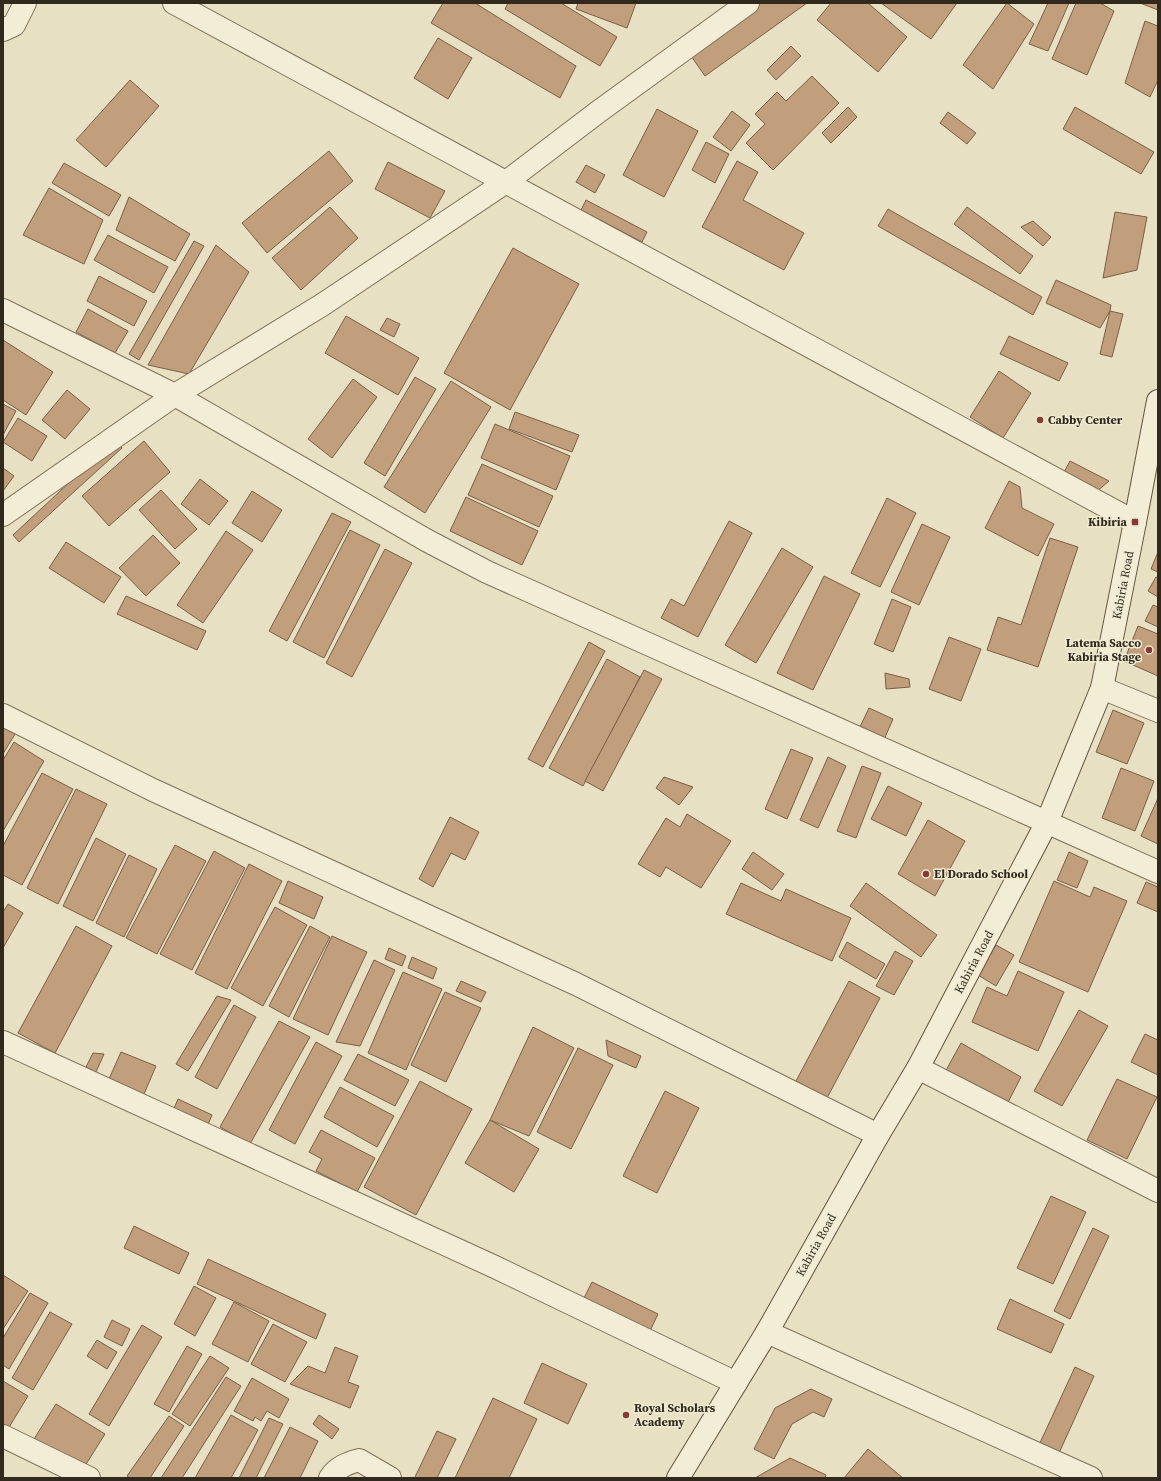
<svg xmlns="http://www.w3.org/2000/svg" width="1161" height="1481" viewBox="0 0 1161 1481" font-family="'Source Serif 4',serif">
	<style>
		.building { fill: #c19f7d; stroke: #7b5f45 }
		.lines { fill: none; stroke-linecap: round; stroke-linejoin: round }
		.minor-casing { stroke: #7f725c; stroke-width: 24 }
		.secondary-casing { stroke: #61533f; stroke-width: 24 }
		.minor { stroke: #f4edd5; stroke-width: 22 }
		.secondary { stroke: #f4edd5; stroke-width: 22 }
		.poi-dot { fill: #863a34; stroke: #f0ead1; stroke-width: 1.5 }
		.labels { text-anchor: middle; stroke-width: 3; stroke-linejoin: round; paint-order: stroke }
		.poi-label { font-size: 12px; font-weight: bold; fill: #31291e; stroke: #f0ead1; text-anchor: start }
		.street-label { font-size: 12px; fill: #31291e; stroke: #f0ead1 }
	</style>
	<rect width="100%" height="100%" fill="#e7e0c3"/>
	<g class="building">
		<polygon points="443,3 475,3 576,66 560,98 431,23"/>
		<polygon points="508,3 561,3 617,37 600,66 505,9"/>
		<polygon points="578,3 636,3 627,28 576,9"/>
		<polygon points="760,3 807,3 705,76 689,53"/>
		<polygon points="831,3 868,3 907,37 878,72 817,20"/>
		<polygon points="881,3 957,3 931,39"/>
		<polygon points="1007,3 1034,24 993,89 963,65"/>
		<polygon points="1048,3 1069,3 1048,51 1029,44"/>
		<polygon points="1076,3 1100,3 1114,11 1087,75 1052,59"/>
		<polygon points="1140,3 1158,3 1158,10"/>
		<polygon points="1145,21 1158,26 1158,80 1150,97 1125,83"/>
		<polygon points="438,38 472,58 448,99 414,78"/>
		<polygon points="791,46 801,56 776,80 767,70"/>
		<polygon points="812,76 839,103 773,170 746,143 765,124 755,114 777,92 786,101"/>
		<polygon points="130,80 159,106 106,167 76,140"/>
		<polygon points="848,107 857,117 831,143 822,133"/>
		<polygon points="1075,107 1154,152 1141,174 1063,129"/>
		<polygon points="657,109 698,131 664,197 623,175"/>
		<polygon points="732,111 750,125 731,151 713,137"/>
		<polygon points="948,112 976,133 967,144 940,123"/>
		<polygon points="706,142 729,154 715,183 692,170"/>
		<polygon points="329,151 353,181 267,253 242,223"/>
		<polygon points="737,161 758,172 743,200 804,233 784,270 702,227"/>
		<polygon points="388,162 445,191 430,218 375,189"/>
		<polygon points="64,163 121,195 109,216 52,183"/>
		<polygon points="586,165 605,175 595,193 576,182"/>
		<polygon points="49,188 103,220 84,264 23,235"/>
		<polygon points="129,197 190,234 175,261 116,230"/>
		<polygon points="586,200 647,232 642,242 581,210"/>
		<polygon points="330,207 358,238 301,290 272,258"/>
		<polygon points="967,207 1033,256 1020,274 954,224"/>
		<polygon points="888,209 1042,297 1033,315 878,226"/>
		<polygon points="1115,212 1147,217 1137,270 1103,278"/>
		<polygon points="1033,221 1051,237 1043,246 1021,227"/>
		<polygon points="108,235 168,267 154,293 94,260"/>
		<polygon points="194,241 204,246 139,360 129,354"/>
		<polygon points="216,245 249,272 189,374 148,365"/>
		<polygon points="513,248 579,284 510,410 444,373"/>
		<polygon points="99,276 147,301 134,326 87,301"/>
		<polygon points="1056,280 1111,305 1110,311 1100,328 1046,303"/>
		<polygon points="88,309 128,331 115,353 76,332"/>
		<polygon points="1110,311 1123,314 1112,357 1100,354"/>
		<polygon points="346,316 419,358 398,395 325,353"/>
		<polygon points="387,318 400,324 394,337 380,330"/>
		<polygon points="1009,336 1068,363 1059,381 1000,354"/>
		<polygon points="3,340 53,372 26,415 3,400"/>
		<polygon points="999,371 1031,393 1003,438 970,417"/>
		<polygon points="415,377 436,389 385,476 364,463"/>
		<polygon points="353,379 377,397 332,458 308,439"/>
		<polygon points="451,381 491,407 425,513 384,487"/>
		<polygon points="67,390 90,409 65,439 42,420"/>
		<polygon points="3,404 16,411 3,435"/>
		<polygon points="515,412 579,435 572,452 509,429"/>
		<polygon points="18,418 47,436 32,461 3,442"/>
		<polygon points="495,424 570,456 556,490 481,458"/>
		<polygon points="115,440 122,448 19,542 13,535"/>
		<polygon points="144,441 170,472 109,526 82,496"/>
		<polygon points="1070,461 1109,481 1095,493 1062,476"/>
		<polygon points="482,464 553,496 539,527 468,495"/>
		<polygon points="3,468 14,476 3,491"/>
		<polygon points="200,479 228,501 209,525 181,504"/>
		<polygon points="1009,481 1020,487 1022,508 1054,524 1038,556 985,528"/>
		<polygon points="161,490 197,529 175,549 139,510"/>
		<polygon points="252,491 282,510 262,542 232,523"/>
		<polygon points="466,497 538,531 522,565 450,531"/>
		<polygon points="887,498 916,513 880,587 851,573"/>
		<polygon points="332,513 351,522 287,641 269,631"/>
		<polygon points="729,521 752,533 698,637 661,618 671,599 684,606"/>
		<polygon points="922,524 950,537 919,605 891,592"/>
		<polygon points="350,530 380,545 324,658 293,642"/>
		<polygon points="226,531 253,550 203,623 177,605"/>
		<polygon points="153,535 180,563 146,596 119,568"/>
		<polygon points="1050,538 1078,547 1038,667 987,650 998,617 1021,625"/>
		<polygon points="66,542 121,577 104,603 49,568"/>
		<polygon points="782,548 813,567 756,663 725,645"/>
		<polygon points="385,549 412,563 352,677 326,663"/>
		<polygon points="1158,552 1158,572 1151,569"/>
		<polygon points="824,576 860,594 813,690 777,673"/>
		<polygon points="1156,577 1158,578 1158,597 1148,591"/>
		<polygon points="126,596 206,631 197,650 117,614"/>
		<polygon points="892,599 911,607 893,652 874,644"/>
		<polygon points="1153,605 1158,607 1158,627 1145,621"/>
		<polygon points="1138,626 1158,634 1158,676 1124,661"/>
		<polygon points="949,637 981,649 961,701 929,689"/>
		<polygon points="589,642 605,651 543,767 528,759"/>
		<polygon points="607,659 640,677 583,786 549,768"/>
		<polygon points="644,670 662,679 603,791 585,781"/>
		<polygon points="885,673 909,679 910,687 886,689"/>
		<polygon points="869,708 893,719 883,742 858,731"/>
		<polygon points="1113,710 1144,723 1127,764 1096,752"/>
		<polygon points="3,727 15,734 3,754"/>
		<polygon points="14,742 44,761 3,831 3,760"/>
		<polygon points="791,749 813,758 787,819 765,809"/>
		<polygon points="828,757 846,766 818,828 800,820"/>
		<polygon points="862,766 881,773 856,838 837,831"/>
		<polygon points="1121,768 1154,781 1135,831 1102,818"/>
		<polygon points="42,773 73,789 22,885 3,875 3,846"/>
		<polygon points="664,777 693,787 679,805 656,788"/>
		<polygon points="888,786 922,803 906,836 871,819"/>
		<polygon points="76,789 107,804 58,904 27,888"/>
		<polygon points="1158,798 1158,844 1141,836"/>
		<polygon points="687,814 731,841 701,888 666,867 660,877 638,864 666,818 680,827"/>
		<polygon points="450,817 479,832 465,860 451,853 433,887 419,879"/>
		<polygon points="928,820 965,841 935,896 898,874"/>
		<polygon points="96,838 126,854 93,921 63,906"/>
		<polygon points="175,845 206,861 157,954 126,938"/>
		<polygon points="214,851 245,868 192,970 160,954"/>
		<polygon points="753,852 784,874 772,890 742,869"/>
		<polygon points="1069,852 1088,861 1077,888 1057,880"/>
		<polygon points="129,855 157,869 124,937 96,923"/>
		<polygon points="249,864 282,881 227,989 195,973"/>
		<polygon points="288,881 323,897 314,919 279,903"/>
		<polygon points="1054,881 1090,897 1094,887 1127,901 1088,992 1019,962"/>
		<polygon points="1146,882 1158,887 1158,912 1137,903"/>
		<polygon points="741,883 781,901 786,889 851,918 832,961 726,914"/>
		<polygon points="866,883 937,935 921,957 850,906"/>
		<polygon points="8,904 23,913 3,948 3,912"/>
		<polygon points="275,907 307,925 263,1006 231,988"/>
		<polygon points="76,926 112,946 55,1053 18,1033"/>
		<polygon points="310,926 330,937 289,1017 269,1006"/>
		<polygon points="332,936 367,952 328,1035 293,1019"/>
		<polygon points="847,942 885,964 876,979 839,957"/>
		<polygon points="996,945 1014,955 996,986 978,975"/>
		<polygon points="389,948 406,956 402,966 385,959"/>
		<polygon points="895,951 913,961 894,995 876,986"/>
		<polygon points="412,957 437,968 433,979 408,968"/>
		<polygon points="374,960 395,970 360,1046 336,1042"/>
		<polygon points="1018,971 1064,992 1038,1051 972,1022 987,987 1007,996"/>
		<polygon points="403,972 442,989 406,1070 368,1053"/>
		<polygon points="461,981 486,992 481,1002 456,991"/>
		<polygon points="849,981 880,998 827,1098 796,1081"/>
		<polygon points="445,992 481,1008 446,1082 411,1065"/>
		<polygon points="217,996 231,1000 188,1071 176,1064"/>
		<polygon points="234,1005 256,1017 217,1089 195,1077"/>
		<polygon points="1079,1010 1108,1026 1062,1106 1034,1091"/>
		<polygon points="279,1021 310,1037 250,1144 220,1127"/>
		<polygon points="533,1027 574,1048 529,1136 490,1120"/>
		<polygon points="1145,1034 1158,1040 1158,1075 1131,1062"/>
		<polygon points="606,1040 641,1056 636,1068 608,1056"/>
		<polygon points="316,1042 342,1056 295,1144 269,1130"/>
		<polygon points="961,1043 1021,1077 1005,1108 944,1074"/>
		<polygon points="578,1048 613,1065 571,1149 537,1132"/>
		<polygon points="121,1052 156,1066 144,1094 109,1079"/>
		<polygon points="93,1053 104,1054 96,1072 86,1067"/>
		<polygon points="358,1054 409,1080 395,1106 344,1080"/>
		<polygon points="1117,1079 1157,1097 1127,1159 1087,1140"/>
		<polygon points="420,1081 472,1109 416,1215 364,1187"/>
		<polygon points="340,1087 394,1116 377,1147 324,1117"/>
		<polygon points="665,1091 699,1108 657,1193 623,1176"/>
		<polygon points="178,1099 212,1115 206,1129 172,1113"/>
		<polygon points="490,1120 539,1149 514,1192 465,1163"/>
		<polygon points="321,1130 375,1158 357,1192 316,1171 322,1159 309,1152"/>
		<polygon points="1051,1196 1086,1212 1053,1284 1017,1268"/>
		<polygon points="134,1226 189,1253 179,1274 124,1248"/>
		<polygon points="1093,1228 1109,1236 1070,1319 1054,1311"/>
		<polygon points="208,1259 326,1314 316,1339 197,1284"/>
		<polygon points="3,1275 28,1291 3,1329"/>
		<polygon points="592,1282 658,1314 649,1333 583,1300"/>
		<polygon points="194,1286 216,1298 195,1336 174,1324"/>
		<polygon points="30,1293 48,1303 9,1369 3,1365 3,1338"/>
		<polygon points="1010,1299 1064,1324 1051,1353 997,1329"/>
		<polygon points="234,1302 269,1321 248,1362 212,1344"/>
		<polygon points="50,1312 72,1324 33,1390 12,1378"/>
		<polygon points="112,1320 130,1329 122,1346 104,1337"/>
		<polygon points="273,1324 307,1342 285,1382 251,1364"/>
		<polygon points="142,1325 162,1337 109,1426 89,1414"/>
		<polygon points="97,1340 117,1352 107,1369 87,1356"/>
		<polygon points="187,1346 202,1354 169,1412 154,1404"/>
		<polygon points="335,1347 358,1356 348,1382 359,1386 350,1408 290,1384 308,1366 325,1373"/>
		<polygon points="210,1356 229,1368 190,1426 172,1414"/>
		<polygon points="542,1363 587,1384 568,1424 524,1403"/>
		<polygon points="1075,1367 1094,1376 1059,1453 1039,1445"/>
		<polygon points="226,1377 241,1386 182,1478 161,1478"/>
		<polygon points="252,1378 289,1399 279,1418 267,1411 261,1421 255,1417 253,1421 234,1411"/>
		<polygon points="3,1381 28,1396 8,1429 3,1426"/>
		<polygon points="811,1389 832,1399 824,1417 813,1412 792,1424 774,1459 754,1449 775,1408"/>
		<polygon points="493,1398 537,1419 509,1478 455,1478"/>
		<polygon points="56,1404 105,1434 83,1469 34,1439"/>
		<polygon points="231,1415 258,1430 231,1478 195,1478"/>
		<polygon points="319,1415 339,1429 332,1439 313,1424"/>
		<polygon points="169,1416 184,1426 150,1478 130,1478 127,1476"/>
		<polygon points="269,1418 283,1424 256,1478 239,1478"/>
		<polygon points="290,1427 318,1441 300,1478 264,1478"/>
		<polygon points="437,1431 456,1439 437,1478 418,1478 415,1477"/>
		<polygon points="868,1449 903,1478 844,1478"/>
		<polygon points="790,1458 826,1475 825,1478 755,1478"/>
	</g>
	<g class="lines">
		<g class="minor-casing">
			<g id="minor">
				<polyline points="174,3 1135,522"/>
				<polyline points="3,30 14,25 25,3"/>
				<polyline points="3,310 175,395 426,540 487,572 1158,872"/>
				<polyline points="3,515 175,395 322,305 506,182 598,112 748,3"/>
				<polyline points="1102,688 1158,711"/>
				<polyline points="3,715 153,790 576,984 878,1135"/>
				<polyline points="3,1042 495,1267 736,1383"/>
				<polyline points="918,1068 1158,1191"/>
				<polyline points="767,1332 1091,1478"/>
				<polyline points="3,1436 89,1478"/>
				<path d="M330 1478C337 1467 348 1463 359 1460L390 1478"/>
			</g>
		</g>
		<g class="secondary-casing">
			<polyline id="secondary" points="678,1478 767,1332 878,1135 918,1068 1047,822 1102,688 1135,522 1158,401"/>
		</g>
		<use href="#minor" class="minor"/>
		<use href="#secondary" class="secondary"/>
	</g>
	<g class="poi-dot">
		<circle cx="1040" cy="420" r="4"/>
		<rect x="1131" y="518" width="8" height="8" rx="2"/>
		<circle cx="1149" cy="650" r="4"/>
		<circle cx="926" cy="874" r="4"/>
		<circle cx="626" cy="1415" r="4"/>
	</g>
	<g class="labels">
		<g class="poi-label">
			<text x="1048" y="424">Cabby Center</text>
			<text x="1127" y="526" text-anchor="end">Kibiria</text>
			<text x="1141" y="647" text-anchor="end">Latema Sacco<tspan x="1141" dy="14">Kabiria Stage</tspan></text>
			<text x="934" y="878">El Dorado School</text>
			<text x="634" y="1412">Royal Scholars<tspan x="634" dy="14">Academy</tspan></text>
		</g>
		<g class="street-label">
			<text transform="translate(1123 585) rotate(-79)" y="4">Kabiria Road</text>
			<text transform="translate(974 962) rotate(-62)" y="4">Kabiria Road</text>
			<text transform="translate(816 1245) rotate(-61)" y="4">Kabiria Road</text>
		</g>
	</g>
	<rect width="1161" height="1481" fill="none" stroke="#31291e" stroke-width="8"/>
</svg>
